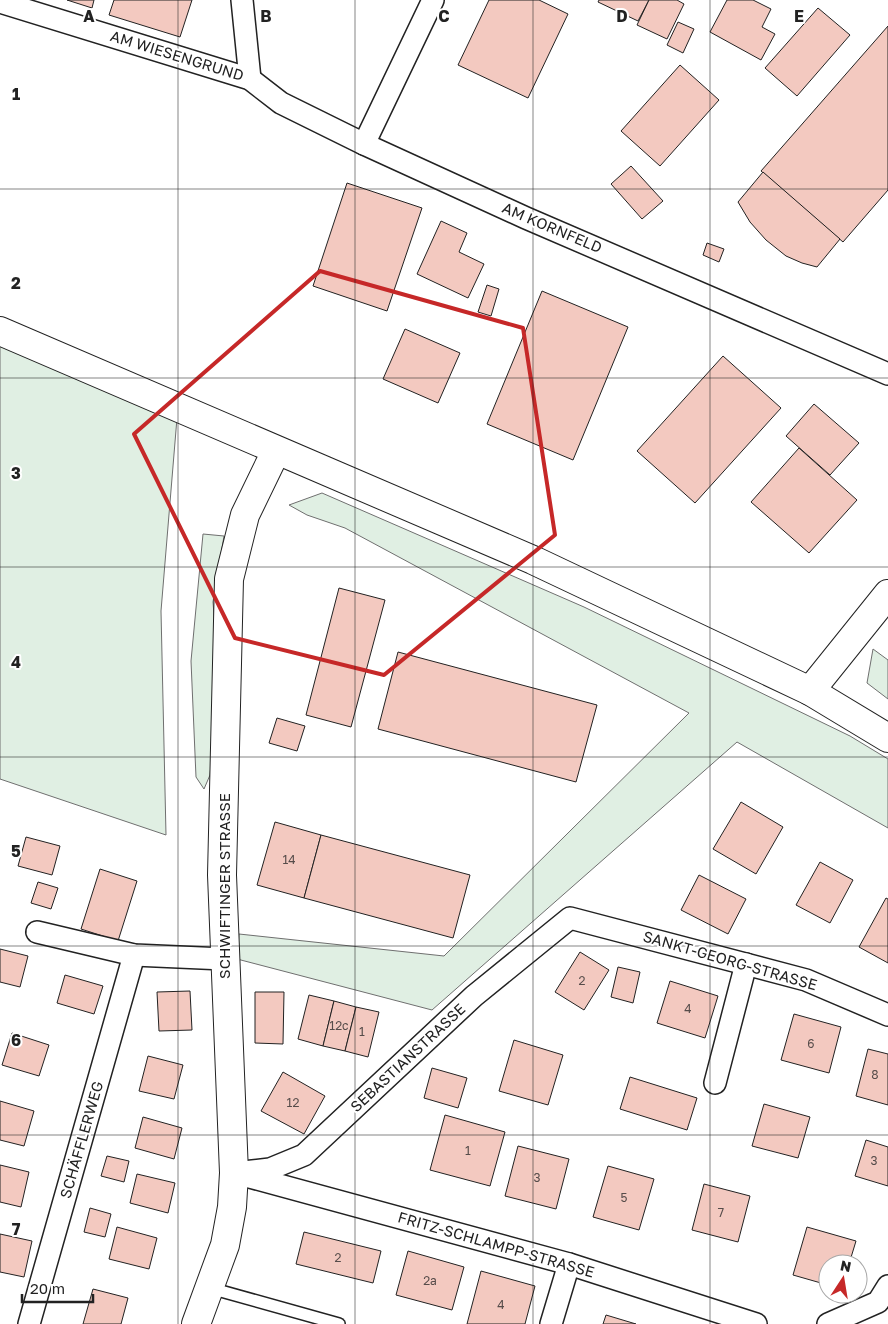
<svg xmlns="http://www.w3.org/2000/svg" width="888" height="1324" viewBox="0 0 888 1324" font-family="'Golos Text',sans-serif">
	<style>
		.green { fill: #e0efe3; stroke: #6f6f6f }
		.building { fill: #f3c9c0; stroke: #222 }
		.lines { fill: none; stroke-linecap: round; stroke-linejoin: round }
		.lane-casing { stroke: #222; stroke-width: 14 }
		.street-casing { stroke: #222; stroke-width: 24 }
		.secondary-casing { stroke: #222; stroke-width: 30 }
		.lane { stroke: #fff; stroke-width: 11 }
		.street { stroke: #fff; stroke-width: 21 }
		.secondary { stroke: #fff; stroke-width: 28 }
		.marked { fill: none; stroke: #c62828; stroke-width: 4; stroke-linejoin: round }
		.grid { fill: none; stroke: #222; stroke-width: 1; stroke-opacity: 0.55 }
		.labels { text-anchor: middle; stroke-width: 4; stroke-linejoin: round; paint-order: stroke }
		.number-label { font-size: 12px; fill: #564c4a }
		.street-label { font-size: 15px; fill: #222; stroke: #fff }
		.grid-label { font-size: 16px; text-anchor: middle; font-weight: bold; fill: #222; stroke: #fff; stroke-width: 4; stroke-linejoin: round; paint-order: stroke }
	</style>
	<rect width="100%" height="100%" fill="#fff"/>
	<g class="green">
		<polygon points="0,341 177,418 161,611 166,835 0,779"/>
		<polygon points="322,493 584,607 850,736 888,759 888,828 737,742 432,1010 237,959 239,934 444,956 689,713 345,528 307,515 289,505"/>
		<polygon points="203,534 224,536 213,602 219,678 210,775 204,789 196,777 191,661"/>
		<polygon points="873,649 888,660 888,699 867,683"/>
	</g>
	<g class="building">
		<polygon points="67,0 94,0 92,8"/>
		<polygon points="114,0 192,0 180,37 109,15"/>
		<polygon points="489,0 539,0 568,14 528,98 458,65"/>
		<polygon points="599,0 649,0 638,21 598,2"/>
		<polygon points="649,0 677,0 684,4 667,39 637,25"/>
		<polygon points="727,0 753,0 771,9 762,27 775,34 761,60 710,32"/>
		<polygon points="818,8 850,35 797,96 765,68"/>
		<polygon points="678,22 694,29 683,53 667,45"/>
		<polygon points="888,26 888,190 843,242 761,171"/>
		<polygon points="680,65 719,100 660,166 621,131"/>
		<polygon points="631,166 663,201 642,219 611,184"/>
		<polygon points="763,172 840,239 817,267 802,263 786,256 766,240 750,222 738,202"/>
		<polygon points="347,183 422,208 387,311 313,286"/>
		<polygon points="441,221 467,233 459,252 484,264 468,298 417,274"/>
		<polygon points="707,243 724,249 719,262 703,255"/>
		<polygon points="487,285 499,289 491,316 478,312"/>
		<polygon points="542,291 628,327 573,460 487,424"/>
		<polygon points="405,329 460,353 438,403 383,379"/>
		<polygon points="723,356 781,408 695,503 637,451"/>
		<polygon points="814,404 859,443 830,475 786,436"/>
		<polygon points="799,448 857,500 809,553 751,502"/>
		<polygon points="339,588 385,600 351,727 306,715"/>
		<polygon points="398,652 597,705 576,782 378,729"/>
		<polygon points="277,718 305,726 297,751 269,743"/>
		<polygon points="741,802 783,827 756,874 713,849"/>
		<polygon points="275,822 321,835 304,898 257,885"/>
		<polygon points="321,835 470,875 453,938 304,898"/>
		<polygon points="26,837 60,846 52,875 18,866"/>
		<polygon points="820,862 853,880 830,923 796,905"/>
		<polygon points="100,869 137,881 118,941 81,929"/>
		<polygon points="699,875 746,899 728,934 681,910"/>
		<polygon points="38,882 58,888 51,909 31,903"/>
		<polygon points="886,898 888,899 888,963 859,947"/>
		<polygon points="0,949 28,956 20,987 0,982"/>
		<polygon points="580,952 609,970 584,1010 555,992"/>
		<polygon points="618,967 640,972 633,1003 611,997"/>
		<polygon points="65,975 103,986 94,1014 57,1003"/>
		<polygon points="670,981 718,996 705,1038 657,1023"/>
		<polygon points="190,991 192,1030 159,1031 157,992"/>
		<polygon points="255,992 284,992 283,1044 255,1043"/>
		<polygon points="309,995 334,1001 323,1046 298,1039"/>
		<polygon points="334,1001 356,1007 345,1051 323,1046"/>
		<polygon points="356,1007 379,1012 368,1057 345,1051"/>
		<polygon points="794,1014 841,1027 829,1073 781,1060"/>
		<polygon points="12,1033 49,1045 39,1076 2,1065"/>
		<polygon points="514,1040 563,1055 548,1105 499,1091"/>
		<polygon points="868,1049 888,1054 888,1105 856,1096"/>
		<polygon points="148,1056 183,1065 174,1099 139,1091"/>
		<polygon points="432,1068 467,1078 458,1108 424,1098"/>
		<polygon points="283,1072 325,1096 304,1134 261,1111"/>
		<polygon points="630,1077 697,1098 687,1130 620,1109"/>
		<polygon points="0,1101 34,1111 24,1146 0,1140"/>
		<polygon points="764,1104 810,1117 798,1158 752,1146"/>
		<polygon points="445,1115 505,1132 490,1186 430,1170"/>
		<polygon points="143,1117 182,1128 174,1159 135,1148"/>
		<polygon points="866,1140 888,1147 888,1186 855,1176"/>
		<polygon points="518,1146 569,1159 556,1209 505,1196"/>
		<polygon points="107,1156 129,1161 124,1182 101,1176"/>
		<polygon points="0,1165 29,1172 21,1207 0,1202"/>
		<polygon points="608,1166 654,1179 639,1230 593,1217"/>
		<polygon points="137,1174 175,1183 168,1213 130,1203"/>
		<polygon points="704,1184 750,1196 738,1242 692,1230"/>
		<polygon points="90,1208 111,1214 105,1237 84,1232"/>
		<polygon points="117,1227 157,1238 149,1269 109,1259"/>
		<polygon points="807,1227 856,1241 849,1264 828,1264 828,1285 793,1275"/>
		<polygon points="304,1232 381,1251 373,1283 296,1264"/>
		<polygon points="0,1234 32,1241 24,1277 0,1272"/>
		<polygon points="408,1251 464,1267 452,1310 396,1295"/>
		<polygon points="481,1271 535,1286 525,1324 467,1324"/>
		<polygon points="93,1289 128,1298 121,1324 83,1324"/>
		<polygon points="606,1315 636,1324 603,1324"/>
	</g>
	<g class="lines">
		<g class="lane-casing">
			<polyline id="lane" points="210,1288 339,1324"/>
		</g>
		<g class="street-casing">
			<g id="street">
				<polyline points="242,0 250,79"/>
				<polyline points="0,2 250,79 281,103 364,144 526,218 888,374"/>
				<polyline points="364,144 433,0"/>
				<polyline points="37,932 134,955 224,959"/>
				<polyline points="715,1083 746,964"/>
				<polyline points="234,1173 270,1169 304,1155 474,996 570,918 806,980 888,1015"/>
				<polyline points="246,1176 569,1264 756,1324"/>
				<polyline points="29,1324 134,955"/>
				<polyline points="551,1324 569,1264"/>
				<polyline points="828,1324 878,1302 888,1286"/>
			</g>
		</g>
		<g class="secondary-casing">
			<g id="secondary">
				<polyline points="0,331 533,560 810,691 888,738"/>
				<polyline points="810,691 888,594"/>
				<polyline points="196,1324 225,1245 232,1207 234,1173 222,875 229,579 245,515 276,451"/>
			</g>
		</g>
		<use href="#lane" class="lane"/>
		<use href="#street" class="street"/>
		<use href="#secondary" class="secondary"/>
	</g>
	<path class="marked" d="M320 271 523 328 555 535 384 675 235 638 134 434Z"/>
	<path class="grid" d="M178 0V1324M355 0V1324M533 0V1324M710 0V1324M0 189H888M0 378H888M0 567H888M0 757H888M0 946H888M0 1135H888"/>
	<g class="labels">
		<g class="number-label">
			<text x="289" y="864">14</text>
			<text x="582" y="985">2</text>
			<text x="688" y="1013">4</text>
			<text x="339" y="1030">12c</text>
			<text x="362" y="1036">1</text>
			<text x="811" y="1048">6</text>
			<text x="875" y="1079">8</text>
			<text x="293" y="1107">12</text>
			<text x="468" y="1155">1</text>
			<text x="874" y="1165">3</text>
			<text x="537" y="1182">3</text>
			<text x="624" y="1202">5</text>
			<text x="721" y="1217">7</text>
			<text x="338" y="1262">2</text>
			<text x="430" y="1285">2a</text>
			<text x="501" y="1309">4</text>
		</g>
		<g class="street-label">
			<text transform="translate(177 56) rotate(17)" y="5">AM WIESENGRUND</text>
			<text transform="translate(552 228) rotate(23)" y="5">AM KORNFELD</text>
			<text transform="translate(225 886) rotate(-90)" y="5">SCHWIFTINGER STRASSE</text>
			<text transform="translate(730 961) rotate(16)" y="5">SANKT-GEORG-STRASSE</text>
			<text transform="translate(408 1058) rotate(-43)" y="5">SEBASTIANSTRASSE</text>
			<text transform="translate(82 1140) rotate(-74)" y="5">SCHÄFFLERWEG</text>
			<text transform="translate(496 1245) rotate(16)" y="5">FRITZ-SCHLAMPP-STRASSE</text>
		</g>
	</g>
	<g class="grid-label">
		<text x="89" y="22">A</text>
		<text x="266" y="22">B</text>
		<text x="444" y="22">C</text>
		<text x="622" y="22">D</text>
		<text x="799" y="22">E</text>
		<text x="16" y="100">1</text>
		<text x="16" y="289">2</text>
		<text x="16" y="479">3</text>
		<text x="16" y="668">4</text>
		<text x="16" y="857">5</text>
		<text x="16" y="1046">6</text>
		<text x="16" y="1235">7</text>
	</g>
	<g transform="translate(843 1279) rotate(12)"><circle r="24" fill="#ffffff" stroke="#a7a7a7"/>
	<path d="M0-4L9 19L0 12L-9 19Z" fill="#c62828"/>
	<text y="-8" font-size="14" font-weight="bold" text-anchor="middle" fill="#222222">N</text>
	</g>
	<path d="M22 1294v8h71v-8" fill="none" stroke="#222222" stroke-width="2.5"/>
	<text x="30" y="1294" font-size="15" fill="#222222" stroke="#ffffff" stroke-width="4" paint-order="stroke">20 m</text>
</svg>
